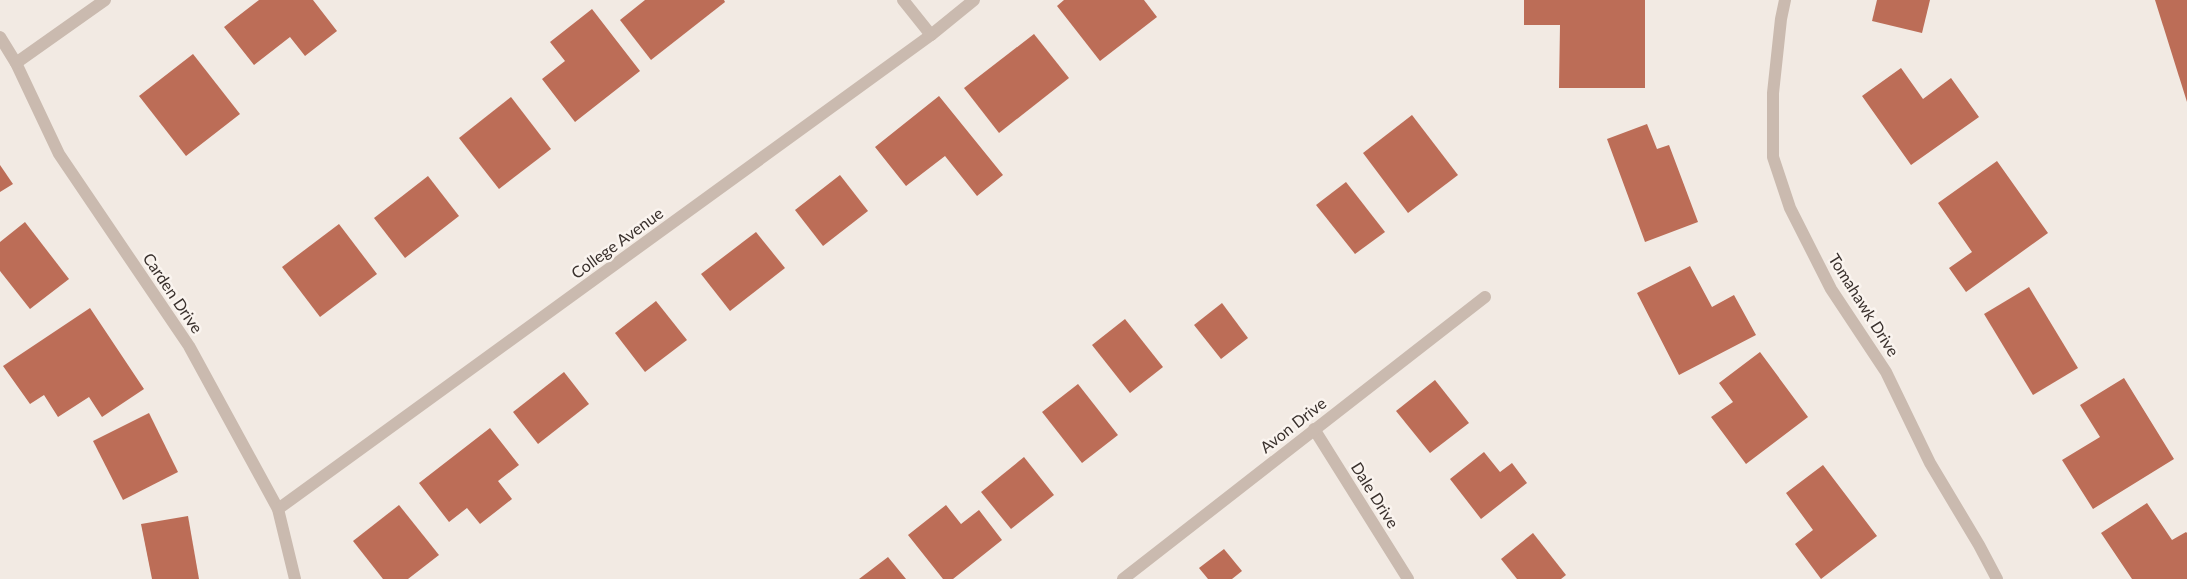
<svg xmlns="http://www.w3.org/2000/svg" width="2187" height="579" viewBox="0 0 2187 579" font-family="Lato,sans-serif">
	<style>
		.building { fill: #bc6d57 }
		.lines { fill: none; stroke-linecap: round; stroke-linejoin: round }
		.street { stroke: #cabaaf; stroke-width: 12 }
		.labels { text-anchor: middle; stroke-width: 5; stroke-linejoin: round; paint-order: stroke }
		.street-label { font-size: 16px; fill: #39302c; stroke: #faf4ef }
	</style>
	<rect width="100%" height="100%" fill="#f2eae3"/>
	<g class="building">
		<polygon points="259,0 313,0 337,31 305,56 290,37 254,65 224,27"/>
		<polygon points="645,0 724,0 725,2 651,60 620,20"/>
		<polygon points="1064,0 1144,0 1157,17 1100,61 1057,6"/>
		<polygon points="1524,0 1645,0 1645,88 1559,88 1560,25 1524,25"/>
		<polygon points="1877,0 1930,0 1922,33 1872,21"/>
		<polygon points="2155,0 2187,0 2187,102"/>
		<polygon points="592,9 640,71 575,122 542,79 565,61 550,42"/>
		<polygon points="1034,34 1069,78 999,133 964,88"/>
		<polygon points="193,54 240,114 186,156 139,96"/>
		<polygon points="1901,68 1923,99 1951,78 1979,117 1911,165 1862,96"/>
		<polygon points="939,96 1003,175 977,196 945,156 906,186 875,147"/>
		<polygon points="511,97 551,149 499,189 459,138"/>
		<polygon points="1412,115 1458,175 1408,213 1363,153"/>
		<polygon points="1647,124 1657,149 1669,145 1698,222 1645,242 1607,139"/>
		<polygon points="1997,161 2048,233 1966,292 1949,268 1972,252 1938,203"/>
		<polygon points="0,165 13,184 0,192"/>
		<polygon points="840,175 868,211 823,246 795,210"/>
		<polygon points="428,176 459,216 405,258 374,218"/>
		<polygon points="1346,182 1385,232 1355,254 1316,205"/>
		<polygon points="25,222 69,279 30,309 0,271 0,242"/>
		<polygon points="339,224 377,274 320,317 282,267"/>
		<polygon points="756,232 785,268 730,311 701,274"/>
		<polygon points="1690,266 1712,307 1734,295 1756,335 1679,375 1637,293"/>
		<polygon points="2029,287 2078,368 2033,395 1984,314"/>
		<polygon points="656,301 687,340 645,372 615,333"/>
		<polygon points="1222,303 1248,338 1221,359 1194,325"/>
		<polygon points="90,308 144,389 102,417 89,397 58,417 44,395 30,404 3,366"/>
		<polygon points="1125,319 1163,367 1130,393 1092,345"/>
		<polygon points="1760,352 1808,417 1746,464 1711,417 1733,402 1719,383"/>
		<polygon points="564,372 589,404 538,444 513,412"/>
		<polygon points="2124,378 2174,459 2093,509 2062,460 2100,437 2080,405"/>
		<polygon points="1435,380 1469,423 1430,453 1396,411"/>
		<polygon points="1078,384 1118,435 1082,463 1042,412"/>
		<polygon points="149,413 178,472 123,500 93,441"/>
		<polygon points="490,428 519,465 498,481 512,499 480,524 467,508 449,522 419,483"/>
		<polygon points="1484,452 1500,472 1512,463 1527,483 1481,519 1450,479"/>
		<polygon points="1024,457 1054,495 1011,529 981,492"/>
		<polygon points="1823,465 1877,536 1821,579 1795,544 1813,530 1786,493"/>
		<polygon points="2147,503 2172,540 2186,532 2187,533 2187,579 2132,579 2101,533"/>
		<polygon points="399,505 439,555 408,579 383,579 353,541"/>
		<polygon points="946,505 961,524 979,510 1002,540 953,579 943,579 908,535"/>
		<polygon points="188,516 199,579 152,579 141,524"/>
		<polygon points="1533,533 1566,575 1561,579 1517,579 1501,559"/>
		<polygon points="1224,549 1242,571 1232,579 1208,579 1199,568"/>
		<polygon points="888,557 906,579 859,579"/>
	</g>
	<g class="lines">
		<g class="street">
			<polyline points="903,0 931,35"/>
			<polyline points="1785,0 1781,19 1773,93 1773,157 1790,208 1831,289 1886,372 1930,463 1979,545 1997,579"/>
			<polyline points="0,37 16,63 59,154 189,346 278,509 295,579"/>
			<polyline points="16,63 105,0"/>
			<polyline points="1314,429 1408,579"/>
			<polyline points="278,509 931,35 974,0"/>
			<polyline points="1123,579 1485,297"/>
		</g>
	</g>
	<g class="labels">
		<g class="street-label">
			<text transform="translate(617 243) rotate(-36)" y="6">College Avenue</text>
			<text transform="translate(173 293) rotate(56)" y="6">Carden Drive</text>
			<text transform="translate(1864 305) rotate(58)" y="6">Tomahawk Drive</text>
			<text transform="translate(1293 425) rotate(-38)" y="6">Avon Drive</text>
			<text transform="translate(1375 495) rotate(58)" y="6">Dale Drive</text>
		</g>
	</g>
</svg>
